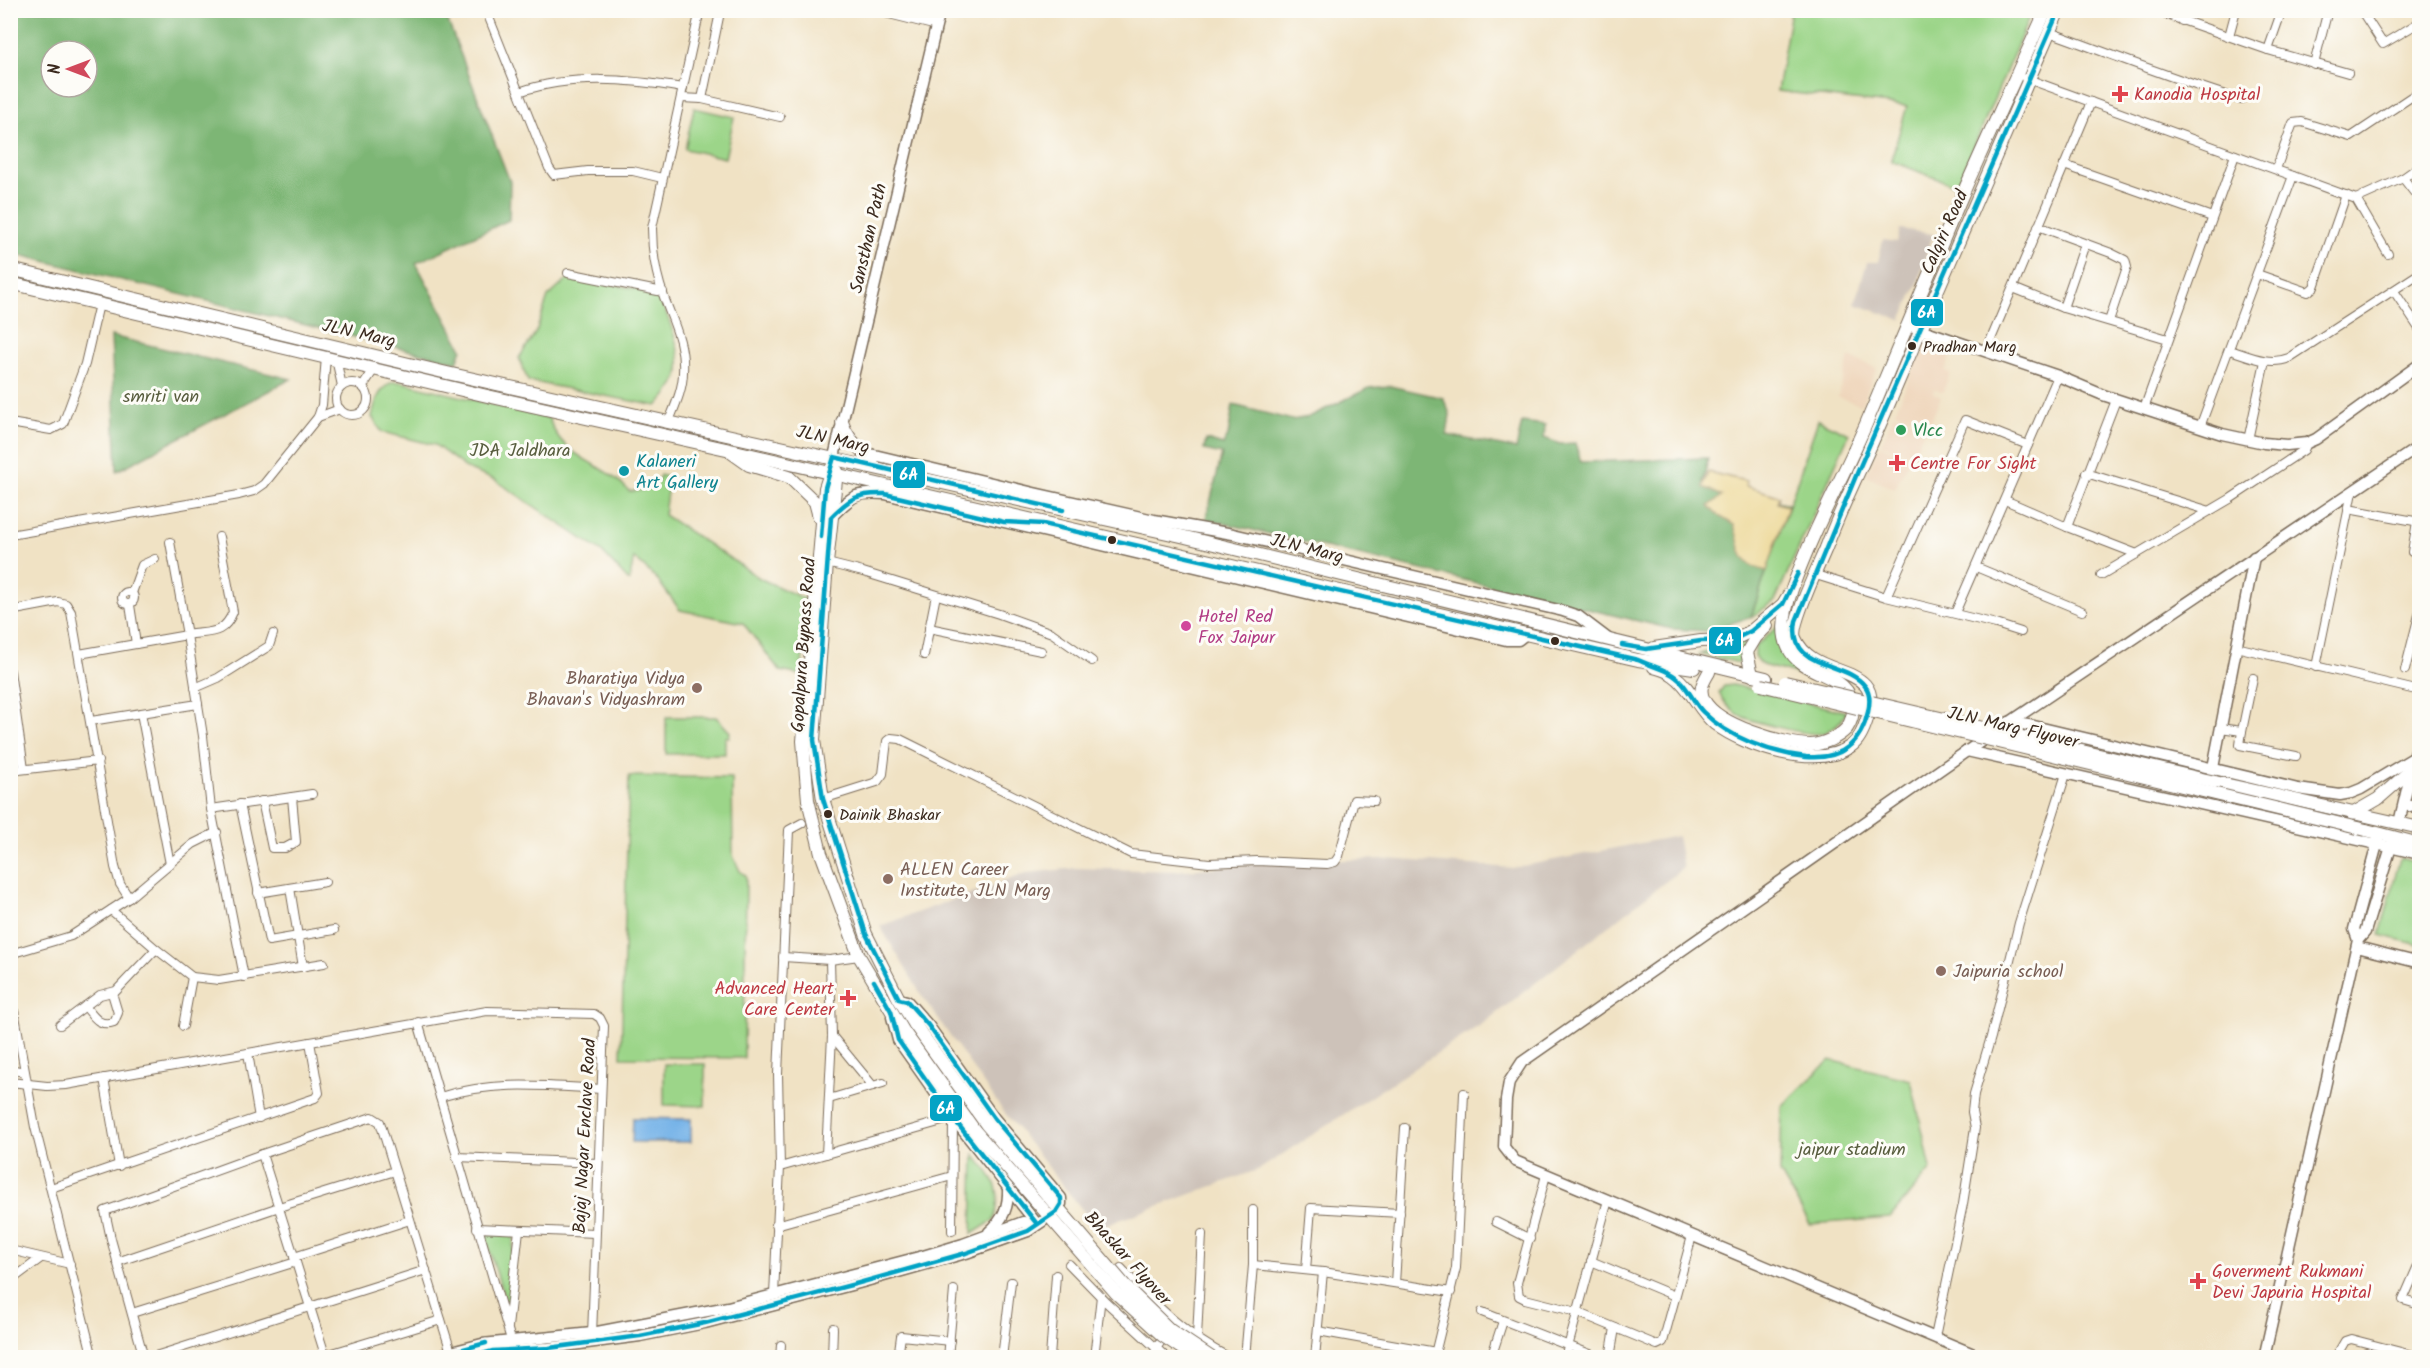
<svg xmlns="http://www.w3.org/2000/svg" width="2430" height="1368" viewBox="0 0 2430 1368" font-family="Kalam,sans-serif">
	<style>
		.built { fill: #efd6bb }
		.industrial { fill: #cdc2b9 }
		.green { fill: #9cd589; stroke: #6c8054; stroke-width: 1.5 }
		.forest { fill: #7db675; stroke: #5c704a; stroke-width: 1.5; fill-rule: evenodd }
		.sand { fill: #eeda9e; stroke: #94825e; stroke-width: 1.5 }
		.water { fill: #76b3e8; stroke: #586e83; stroke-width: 1.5 }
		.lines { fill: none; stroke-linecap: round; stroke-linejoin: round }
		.street-casing { stroke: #7a6a58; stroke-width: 10 }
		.secondary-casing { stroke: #7a6a58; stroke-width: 13 }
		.primary-casing { stroke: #7a6a58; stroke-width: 14 }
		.street { stroke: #fff; stroke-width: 8 }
		.secondary { stroke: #fff; stroke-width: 10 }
		.primary { stroke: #fff; stroke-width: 12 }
		.primary-bridge-casing { stroke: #7a6a58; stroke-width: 14; stroke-linecap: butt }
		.primary-bridge { stroke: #fff; stroke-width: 12 }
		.bus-1-casing { stroke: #fdfcf7; stroke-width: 9 }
		.bus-1 { stroke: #03a3c5; stroke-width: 4.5 }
		.health-dot { fill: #e0444e; stroke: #fdfcf7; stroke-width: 2 }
		.bus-dot { fill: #3b2a1e; stroke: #fdfcf7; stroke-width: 2 }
		.leisure-dot { fill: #2e9e5b; stroke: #fdfcf7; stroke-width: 2 }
		.culture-dot { fill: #0f9aa8; stroke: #fdfcf7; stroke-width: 2 }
		.hotel-dot { fill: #d1479c; stroke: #fdfcf7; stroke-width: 2 }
		.education-dot { fill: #8d6e63; stroke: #fdfcf7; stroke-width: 2 }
		.labels { text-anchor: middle; stroke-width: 6; stroke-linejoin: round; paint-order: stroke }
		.bus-label { font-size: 16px; fill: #3b2a1e; stroke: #fdfcf7; text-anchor: start }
		.health-label { font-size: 18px; fill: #be3a42; stroke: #fdfcf7; text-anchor: start }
		.street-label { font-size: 18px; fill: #3b2a1e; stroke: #fdfcf7 }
		.park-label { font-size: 18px; fill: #585d3e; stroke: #fdfcf7 }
		.leisure-label { font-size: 18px; fill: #27864d; stroke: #fdfcf7; text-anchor: start }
		.culture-label { font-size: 18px; fill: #0d838f; stroke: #fdfcf7; text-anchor: start }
		.hotel-label { font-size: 18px; fill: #b23c85; stroke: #fdfcf7; text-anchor: start }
		.education-label { font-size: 18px; fill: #785e54; stroke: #fdfcf7; text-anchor: start }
		.line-badge { stroke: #fdfcf7; stroke-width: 2 }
		.badge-label { font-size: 16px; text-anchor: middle; font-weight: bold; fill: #fff }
	</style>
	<rect width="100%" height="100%" fill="#fdfcf7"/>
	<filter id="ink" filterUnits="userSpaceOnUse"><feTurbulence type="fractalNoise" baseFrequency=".0167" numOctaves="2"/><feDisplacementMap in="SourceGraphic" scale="12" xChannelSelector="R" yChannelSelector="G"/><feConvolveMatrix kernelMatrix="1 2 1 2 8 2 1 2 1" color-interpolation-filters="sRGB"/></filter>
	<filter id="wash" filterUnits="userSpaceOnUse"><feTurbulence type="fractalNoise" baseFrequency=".008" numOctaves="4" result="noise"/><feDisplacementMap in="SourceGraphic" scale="24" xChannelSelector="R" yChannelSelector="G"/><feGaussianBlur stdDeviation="1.35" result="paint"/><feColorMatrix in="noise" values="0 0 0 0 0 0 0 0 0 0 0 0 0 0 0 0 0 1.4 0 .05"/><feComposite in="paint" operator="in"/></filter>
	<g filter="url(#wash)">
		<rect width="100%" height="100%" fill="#f0e2c4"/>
		<g class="built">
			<polygon points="1927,345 1952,353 1945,371 1950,373 1943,392 1935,389 1933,393 1941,397 1930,424 1895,412 1923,346"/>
			<polygon points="1849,357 1877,368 1861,405 1838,397"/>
			<polygon points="1894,414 1926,426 1913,456 1881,444"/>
			<polygon points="1880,445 1910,457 1895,489 1866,476"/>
		</g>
		<g class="industrial">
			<polygon points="1900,229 1933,234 1918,283 1901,320 1855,304 1867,262 1878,262 1883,240 1897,242"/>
			<polygon points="1677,836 1683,868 1485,1022 1260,1169 1097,1228 1001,1108 924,999 880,926 1027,873 1077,868 1174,871 1274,862 1387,859 1513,868"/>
		</g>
		<g class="green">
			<polygon points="1791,11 2032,11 1957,186 1891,161 1907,106 1777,91"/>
			<polygon points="694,108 734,117 725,158 685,149"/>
			<path d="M571 276 657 293C667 313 686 357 677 379 673 389 664 398 657 406L528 381 519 358 536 332 548 297Z"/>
			<path d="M392 382H401L549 418C561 459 604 462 629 491 640 492 648 489 657 483L660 475 669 477 664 515 761 579 805 599 802 675 780 671 743 623 680 610 656 578 634 558 629 581 602 552 495 480 469 470 435 445 382 432 372 417C375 402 378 390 392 382Z"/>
			<polygon points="1818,420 1849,434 1775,601 1751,617"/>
			<path d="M1779 625C1780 635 1779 645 1785 653 1796 669 1830 680 1848 688L1762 665 1755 656V647Z"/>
			<path d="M1748 638C1741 648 1741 652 1744 664L1700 654Z"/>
			<path d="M1733 685 1847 712C1841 722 1834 729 1823 733 1812 737 1748 721 1737 714 1730 709 1723 702 1719 693L1724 686Z"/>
			<polygon points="666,717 716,717 730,732 729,737 725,737 725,754 666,754"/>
			<polygon points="629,776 732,778 733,856 740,871 746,876 744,1058 621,1057"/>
			<polygon points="2400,858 2419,863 2419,945 2380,935"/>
			<polygon points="1830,1060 1911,1080 1931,1169 1890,1218 1810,1224 1780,1173 1782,1106"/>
			<polygon points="664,1064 705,1064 705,1106 664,1105"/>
			<path d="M974 1154C994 1179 1004 1187 994 1220L972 1234Z"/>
			<polygon points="484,1233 514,1235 509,1313"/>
		</g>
		<g class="forest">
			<path d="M11 10 444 11 510 182 509 220 416 263 462 349 457 362 11 253ZM51 51H87V87H51Z"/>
			<polygon points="111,336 291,379 117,471"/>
			<polygon points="1390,386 1443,398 1450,414 1447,435 1516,449 1522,422 1545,425 1544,438 1560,444 1575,443 1581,462 1708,458 1703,482 1789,504 1751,617 1707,631 1672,629 1206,519 1222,454 1204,450 1206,440 1223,445 1228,436 1233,405 1292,420 1309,417 1369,388"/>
		</g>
		<path class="sand" d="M1708 472 1746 481V486L1779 496 1777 503 1788 506 1767 571C1737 565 1742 549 1734 525L1716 514 1709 506 1722 496 1703 487Z"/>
		<polygon class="water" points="633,1118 691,1119 691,1142 632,1142"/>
	</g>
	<g filter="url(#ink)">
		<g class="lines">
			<g class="street-casing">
				<g id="street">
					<polyline points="486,10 549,168 554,175 588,171 633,171 662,178"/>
					<polyline points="873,10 937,26"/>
					<polyline points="2153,10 2268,50 2348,73"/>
					<polyline points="2361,10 2383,44 2420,22"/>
					<polyline points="2419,10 2420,12"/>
					<polyline points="2182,21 2185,10"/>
					<path d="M2049 32C2113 55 2176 80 2241 100"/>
					<polyline points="2229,36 2236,10"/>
					<polyline points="2268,50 2282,10"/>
					<polyline points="2314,64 2328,10"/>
					<polyline points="2025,78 2356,199 2403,178 2420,166"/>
					<path d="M519 92C572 74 628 79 683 88"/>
					<polyline points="681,98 702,99 780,117"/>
					<polyline points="702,99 719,17 719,10"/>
					<polyline points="2064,165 2212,217"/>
					<polyline points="2276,169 2293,123 2302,122 2351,137 2420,91"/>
					<polyline points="2403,178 2420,200"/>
					<polyline points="2356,199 2388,254"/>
					<polyline points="2038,226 2111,253 2125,260 2127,267 2109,321"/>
					<polyline points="568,273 663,292"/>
					<polyline points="2257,274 2308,292 2314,287 2346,195"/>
					<polyline points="2013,288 2063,308 2168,339"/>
					<polyline points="2394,291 2420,330"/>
					<polyline points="2063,308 2085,244"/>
					<path d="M2230 350C2249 356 2269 366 2289 358L2420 273"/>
					<polyline points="1986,351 2091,102"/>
					<polyline points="336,359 342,386"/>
					<circle cx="352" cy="399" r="16"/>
					<polyline points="363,386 375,368"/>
					<polyline points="2116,400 2067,527 2137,554"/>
					<polyline points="2144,409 2235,155"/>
					<polyline points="318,417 340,409"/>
					<path d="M669 421C675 406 683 389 683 372 685 344 673 322 664 297 656 275 652 251 652 228L700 10"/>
					<polyline points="10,423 51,430 63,424 85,364 99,304"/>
					<polyline points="2200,427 2293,176"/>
					<polyline points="2248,440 2265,361"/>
					<polyline points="2086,473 2210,511"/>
					<polyline points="2005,500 2067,527"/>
					<polyline points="2348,509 2420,522"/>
					<polyline points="2417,522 2412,552 2420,556"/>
					<polyline points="10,535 239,495 254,491 264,484 318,417 322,405 326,357"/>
					<path d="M170 542 187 635C210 631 223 636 233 612L219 537"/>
					<polyline points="827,563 863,572 999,614 1052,633 1092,661"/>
					<polyline points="1976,567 2082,611"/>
					<polyline points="1816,575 1886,597 1996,624 2021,632"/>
					<polyline points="2101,575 2230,499 2304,450 2307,443"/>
					<circle cx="128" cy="598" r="6"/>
					<polyline points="132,593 142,565 155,559"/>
					<polyline points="1886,597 1965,420 2028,445"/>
					<polyline points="130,605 136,644"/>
					<polyline points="10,611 58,602 66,604 71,612 115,867 120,884 129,898"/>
					<polyline points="1955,613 2058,376"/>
					<polyline points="929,628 1041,651"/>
					<polyline points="2236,647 2420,691"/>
					<polyline points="79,654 187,635 203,736 211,809 244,977"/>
					<polyline points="924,655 936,595"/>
					<polyline points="2316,667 2352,492"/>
					<polyline points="2405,670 2420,611"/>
					<polyline points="10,671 24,769"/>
					<polyline points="195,688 218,678 269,646 273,634"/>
					<polyline points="141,713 170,864"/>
					<polyline points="91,721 198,704"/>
					<polyline points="2220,728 2242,731 2240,745 2296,756"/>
					<polyline points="2242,731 2253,678"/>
					<polyline points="10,771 98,761"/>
					<polyline points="823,799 877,782 883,774 887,741 891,738 900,739 1131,854 1209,863 1257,861 1327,864 1335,862 1339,856 1354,800 1374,801"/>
					<polyline points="262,801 272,848 285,848 296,842 292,797"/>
					<polyline points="240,804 269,941 334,930"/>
					<polyline points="211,809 312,794"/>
					<polyline points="290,888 303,967"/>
					<polyline points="258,893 325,882"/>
					<polyline points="111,910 156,949 192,977 183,1026"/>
					<polyline points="10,954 71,936 129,898 193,844 217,832"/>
					<polyline points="783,957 830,960 832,1036 826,1154"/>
					<polyline points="830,960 859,956"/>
					<polyline points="192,977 219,980 324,963"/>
					<polyline points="10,988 35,1127 93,1358"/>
					<path d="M85 1006C94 1017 99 1027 114 1022L118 1013 112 993"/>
					<polyline points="418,1022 511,1340"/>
					<polyline points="60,1025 100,995 116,991 156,949"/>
					<polyline points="832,1036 873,1086"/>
					<polyline points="248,1053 259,1118"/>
					<polyline points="10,1069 24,1072"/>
					<polyline points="104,1078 119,1166"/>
					<polyline points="10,1082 47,1086 66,1085 487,1011 594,1014 600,1018 604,1026 592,1335"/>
					<path d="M440 1097C493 1080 546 1086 601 1089"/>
					<polyline points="829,1099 883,1083"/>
					<polyline points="262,1154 326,1358"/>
					<polyline points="457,1157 598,1163"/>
					<polyline points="780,1167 953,1118 952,1231"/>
					<polyline points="1546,1175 1517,1283 1519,1296 1525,1299 1577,1312 1657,1345 1663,1342 1692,1236"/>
					<polyline points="51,1188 315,1098 319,1093 310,1042"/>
					<polyline points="1496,1222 1530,1239"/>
					<polyline points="776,1225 952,1176"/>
					<polyline points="477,1228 595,1233"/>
					<polyline points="10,1250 70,1264"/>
					<polyline points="294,1257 410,1220"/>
					<polyline points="1591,1261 1675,1296"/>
					<polyline points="2420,1261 2403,1300 2420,1305"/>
					<polyline points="117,1262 279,1207 395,1171"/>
					<polyline points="1069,1264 1106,1302 1167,1358"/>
					<polyline points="1253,1265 1323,1272 1451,1292"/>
					<path d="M1121 1268C1155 1305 1185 1335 1230 1358"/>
					<polyline points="1306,1270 1311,1208 1400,1213"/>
					<polyline points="10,1281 41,1258"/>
					<polyline points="1395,1283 1405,1128"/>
					<polyline points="774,1295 780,1167 778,1074 789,830 802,823"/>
					<polyline points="1482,1312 1600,1358"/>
					<polyline points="132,1313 296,1262"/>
					<polyline points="508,1327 519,1230"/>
					<polyline points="1318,1331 1436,1352"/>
					<polyline points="1935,1337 1963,1204 1975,1128 1972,1112 1974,1094 1991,1037 2019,923 2066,774"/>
					<polyline points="1197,1338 1202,1234"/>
					<polyline points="326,1355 441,1320"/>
					<polyline points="144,1358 111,1239 105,1211 262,1154 372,1117 380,1122 451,1352"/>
					<polyline points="149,1358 426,1270"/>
					<polyline points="780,1358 781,1345"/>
					<polyline points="832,1358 833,1328"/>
					<polyline points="898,1358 901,1336 950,1341"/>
					<polyline points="948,1358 954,1290"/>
					<polyline points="1002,1358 1011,1282"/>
					<polyline points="1050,1358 1056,1275"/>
					<polyline points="1094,1358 1101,1296"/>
					<polyline points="1155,1358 1156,1348 1166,1335"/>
					<polyline points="1245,1358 1253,1265 1253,1210"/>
					<polyline points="1315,1358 1323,1272"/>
					<polyline points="1434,1358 1456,1268 1464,1093"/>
					<polyline points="1491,1358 1503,1321"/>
					<polyline points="1565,1358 1608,1200"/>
					<polyline points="1610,1358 1615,1328"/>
					<polyline points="2335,1358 2345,1341 2351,1339 2420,1357"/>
				</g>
			</g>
			<g class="secondary-casing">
				<g id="secondary">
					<polyline points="1908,325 2058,376 2103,395 2222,434 2264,443 2287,445 2307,443 2316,439 2420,364"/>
					<polyline points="866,453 1034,493 1154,520 1233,534 1563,611 1578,616 1611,641"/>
					<polyline points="834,457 940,10"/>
					<path d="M831 517C853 496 853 492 885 494L1506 640H1518L1527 633"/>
					<polyline points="2009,722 2034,726 2298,789 2340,795 2351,793 2361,789 2413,758"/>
					<polyline points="1967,751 2420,854"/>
					<polyline points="2212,773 2254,557"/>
					<polyline points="2404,805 2420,808"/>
					<polyline points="2399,823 2420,734"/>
					<polyline points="2358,940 2354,929 2379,837"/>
					<polyline points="2357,947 2420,963"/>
					<polyline points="892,1017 898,1040 953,1118 1037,1224"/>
					<path d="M989 1232C1004 1219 1009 1206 1008 1187"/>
					<polyline points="428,1358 482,1344 592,1333 728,1307 923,1256 963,1244 1023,1222 1037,1224"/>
					<polyline points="466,1358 493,1351 549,1348 640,1336 705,1323 859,1283 966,1253 1028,1231 1056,1212 1061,1204 1061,1198 994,1118 928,1025 907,1001 899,999"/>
					<polyline points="1983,1358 1515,1161 1504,1147 1506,1100 1509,1082 1522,1062 1967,751 2420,446"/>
					<polyline points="2264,1358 2358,940 2365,932 2394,837"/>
				</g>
			</g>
			<g class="primary-casing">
				<g id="primary">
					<polyline points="10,269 447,373 1181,536 1766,678"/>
					<polyline points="10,283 483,395 726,449 1638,660 1694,668"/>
					<path d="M842 422C849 444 863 448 875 467"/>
					<polyline points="732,453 749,465 789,477 815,502 819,517"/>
					<polyline points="832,467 825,488 803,741 808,800 821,853 859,956 904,1032"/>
					<polyline points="837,471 827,563 814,740 823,799 866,934 899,999 915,1025"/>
					<polyline points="1654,648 1701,641 1733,640 1751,631 1783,604 1789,594"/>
					<path d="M1654 667C1660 669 1668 671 1673 675 1691 687 1698 710 1715 724 1745 747 1818 770 1851 746 1860 740 1864 729 1867 719 1888 660 1813 682 1795 638 1790 625 1819 565 1826 548 1836 521 1848 495 1860 469 1881 424 1900 377 1920 331 1967 225 2012 117 2059 10"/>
					<path d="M1709 672C1704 681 1698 689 1704 700 1717 725 1784 745 1811 745 1824 744 1839 737 1847 728 1851 722 1853 715 1853 709 1851 670 1802 679 1788 647 1780 630 1786 606 1792 589 1812 532 1842 479 1866 424 1898 349 1929 273 1961 198 1988 135 2018 73 2046 10"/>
					<polyline points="1752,675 1747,652 1756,637 1767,626"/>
					<polyline points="2215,782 2420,828"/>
					<polyline points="2352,814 2378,799 2411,770"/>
					<polyline points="2366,830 2420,844"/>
				</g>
			</g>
			<use href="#street" class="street"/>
			<use href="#secondary" class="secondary"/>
			<use href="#primary" class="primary"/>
			<g class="primary-bridge-casing">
				<g id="primary-bridge">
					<polyline points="1785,682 2215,782"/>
					<polyline points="1761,685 2366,830"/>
					<polyline points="915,1025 986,1124 1127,1288 1170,1330 1212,1358"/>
					<polyline points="904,1032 975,1131 1116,1293 1163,1336 1196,1358"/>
				</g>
			</g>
			<use href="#primary-bridge" class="primary-bridge"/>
			<g class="bus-1-casing">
				<g id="bus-1">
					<polyline points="821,537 825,488 834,457 1063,510"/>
					<polyline points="1622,645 1646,649 1701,641 1733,640 1751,631 1783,604 1798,573"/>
					<polyline points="874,981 891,1011 898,1040 953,1118 1037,1224"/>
					<polyline points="430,1358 486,1343"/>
					<path d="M468 1358 493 1351 549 1348 640 1336 705 1323 859 1283 966 1253 1028 1231 1056 1212 1061 1204V1198L994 1118 928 1025 907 1001 899 999 866 934 823 799 814 740 831 517C850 498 857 493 885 494L1004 522 1043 524 1638 660C1653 667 1671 670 1682 683 1690 692 1695 704 1703 712 1729 738 1771 753 1806 757 1840 760 1861 744 1868 712 1870 703 1871 693 1865 686 1845 660 1787 670 1796 621L1858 471 2059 10"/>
				</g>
			</g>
			<use href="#bus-1" class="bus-1"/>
		</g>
	</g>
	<g class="health-dot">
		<path d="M2117 85h6v6h6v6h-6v6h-6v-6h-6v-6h6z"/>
		<path d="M1894 454h6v6h6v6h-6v6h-6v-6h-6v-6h6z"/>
		<path d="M845 989h6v6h6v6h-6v6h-6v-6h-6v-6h6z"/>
		<path d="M2195 1272h6v6h6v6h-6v6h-6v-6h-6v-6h6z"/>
	</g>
	<g class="bus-dot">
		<circle cx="1912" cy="346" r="5"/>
		<circle cx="1112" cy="540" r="5"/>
		<circle cx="1555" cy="641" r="5"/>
		<circle cx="828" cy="814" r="5"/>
	</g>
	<circle class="leisure-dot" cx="1901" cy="430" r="6"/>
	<circle class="culture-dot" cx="624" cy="471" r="6"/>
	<circle class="hotel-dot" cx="1186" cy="626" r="6"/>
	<g class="education-dot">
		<circle cx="697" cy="688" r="6"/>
		<circle cx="888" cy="879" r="6"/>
		<circle cx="1941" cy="971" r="6"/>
	</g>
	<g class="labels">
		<g class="bus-label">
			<text x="1923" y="352">Pradhan Marg</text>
			<text x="839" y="820">Dainik Bhaskar</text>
		</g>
		<g class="health-label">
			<text x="2134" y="100">Kanodia Hospital</text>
			<text x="1910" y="469">Centre For Sight</text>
			<text x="834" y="994" text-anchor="end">Advanced Heart<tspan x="834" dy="21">Care Center</tspan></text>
			<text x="2212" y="1277">Goverment Rukmani<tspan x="2212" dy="21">Devi Japuria Hospital</tspan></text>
		</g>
		<g class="street-label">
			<text transform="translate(1944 232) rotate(-66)" y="6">Calgiri Road</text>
			<text transform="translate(868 238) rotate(-77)" y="6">Sansthan Path</text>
			<text transform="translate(359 333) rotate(13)" y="6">JLN Marg</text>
			<text transform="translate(833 439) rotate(13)" y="6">JLN Marg</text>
			<text transform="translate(1307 548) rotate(14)" y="6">JLN Marg</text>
			<text transform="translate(803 645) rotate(-86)" y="6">Gopalpura Bypass Road</text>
			<text transform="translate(2013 727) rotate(13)" y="6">JLN Marg Flyover</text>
			<text transform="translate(584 1136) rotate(-87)" y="6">Bajaj Nagar Enclave Road</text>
			<text transform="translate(1128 1258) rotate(48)" y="6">Bhaskar Flyover</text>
		</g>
		<g class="park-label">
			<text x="161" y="402">smriti van</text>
			<text x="520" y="456">JDA Jaldhara</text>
			<text x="1852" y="1155">jaipur stadium</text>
		</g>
		<g class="leisure-label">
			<text x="1913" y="436">Vlcc</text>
		</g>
		<g class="culture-label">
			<text x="636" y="467">Kalaneri<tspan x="636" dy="21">Art Gallery</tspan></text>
		</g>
		<g class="hotel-label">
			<text x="1198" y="622">Hotel Red<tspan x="1198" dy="21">Fox Jaipur</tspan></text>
		</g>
		<g class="education-label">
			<text x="685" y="684" text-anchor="end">Bharatiya Vidya<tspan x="685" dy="21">Bhavan's Vidyashram</tspan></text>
			<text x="900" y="875">ALLEN Career<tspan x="900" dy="21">Institute, JLN Marg</tspan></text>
			<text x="1953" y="977">Jaipuria school</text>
		</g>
	</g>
	<g class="line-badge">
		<rect x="1910" y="298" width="34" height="29" rx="6" fill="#03a3c5"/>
		<rect x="892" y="460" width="34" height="29" rx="6" fill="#03a3c5"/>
		<rect x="1708" y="626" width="34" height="29" rx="6" fill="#03a3c5"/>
		<rect x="929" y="1094" width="34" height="28" rx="6" fill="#03a3c5"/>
	</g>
	<g class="badge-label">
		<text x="1927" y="318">6A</text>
		<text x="909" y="480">6A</text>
		<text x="1725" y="646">6A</text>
		<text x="946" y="1114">6A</text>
	</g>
	<rect width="2430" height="1368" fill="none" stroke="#fdfcf7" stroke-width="36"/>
	<g transform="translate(69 69) rotate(270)"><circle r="28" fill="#fdfcf7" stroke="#afa8a0" stroke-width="1.5"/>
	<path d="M0-4.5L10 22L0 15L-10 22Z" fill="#d1495b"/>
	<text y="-9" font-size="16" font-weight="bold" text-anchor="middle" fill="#3b2a1e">N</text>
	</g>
</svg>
